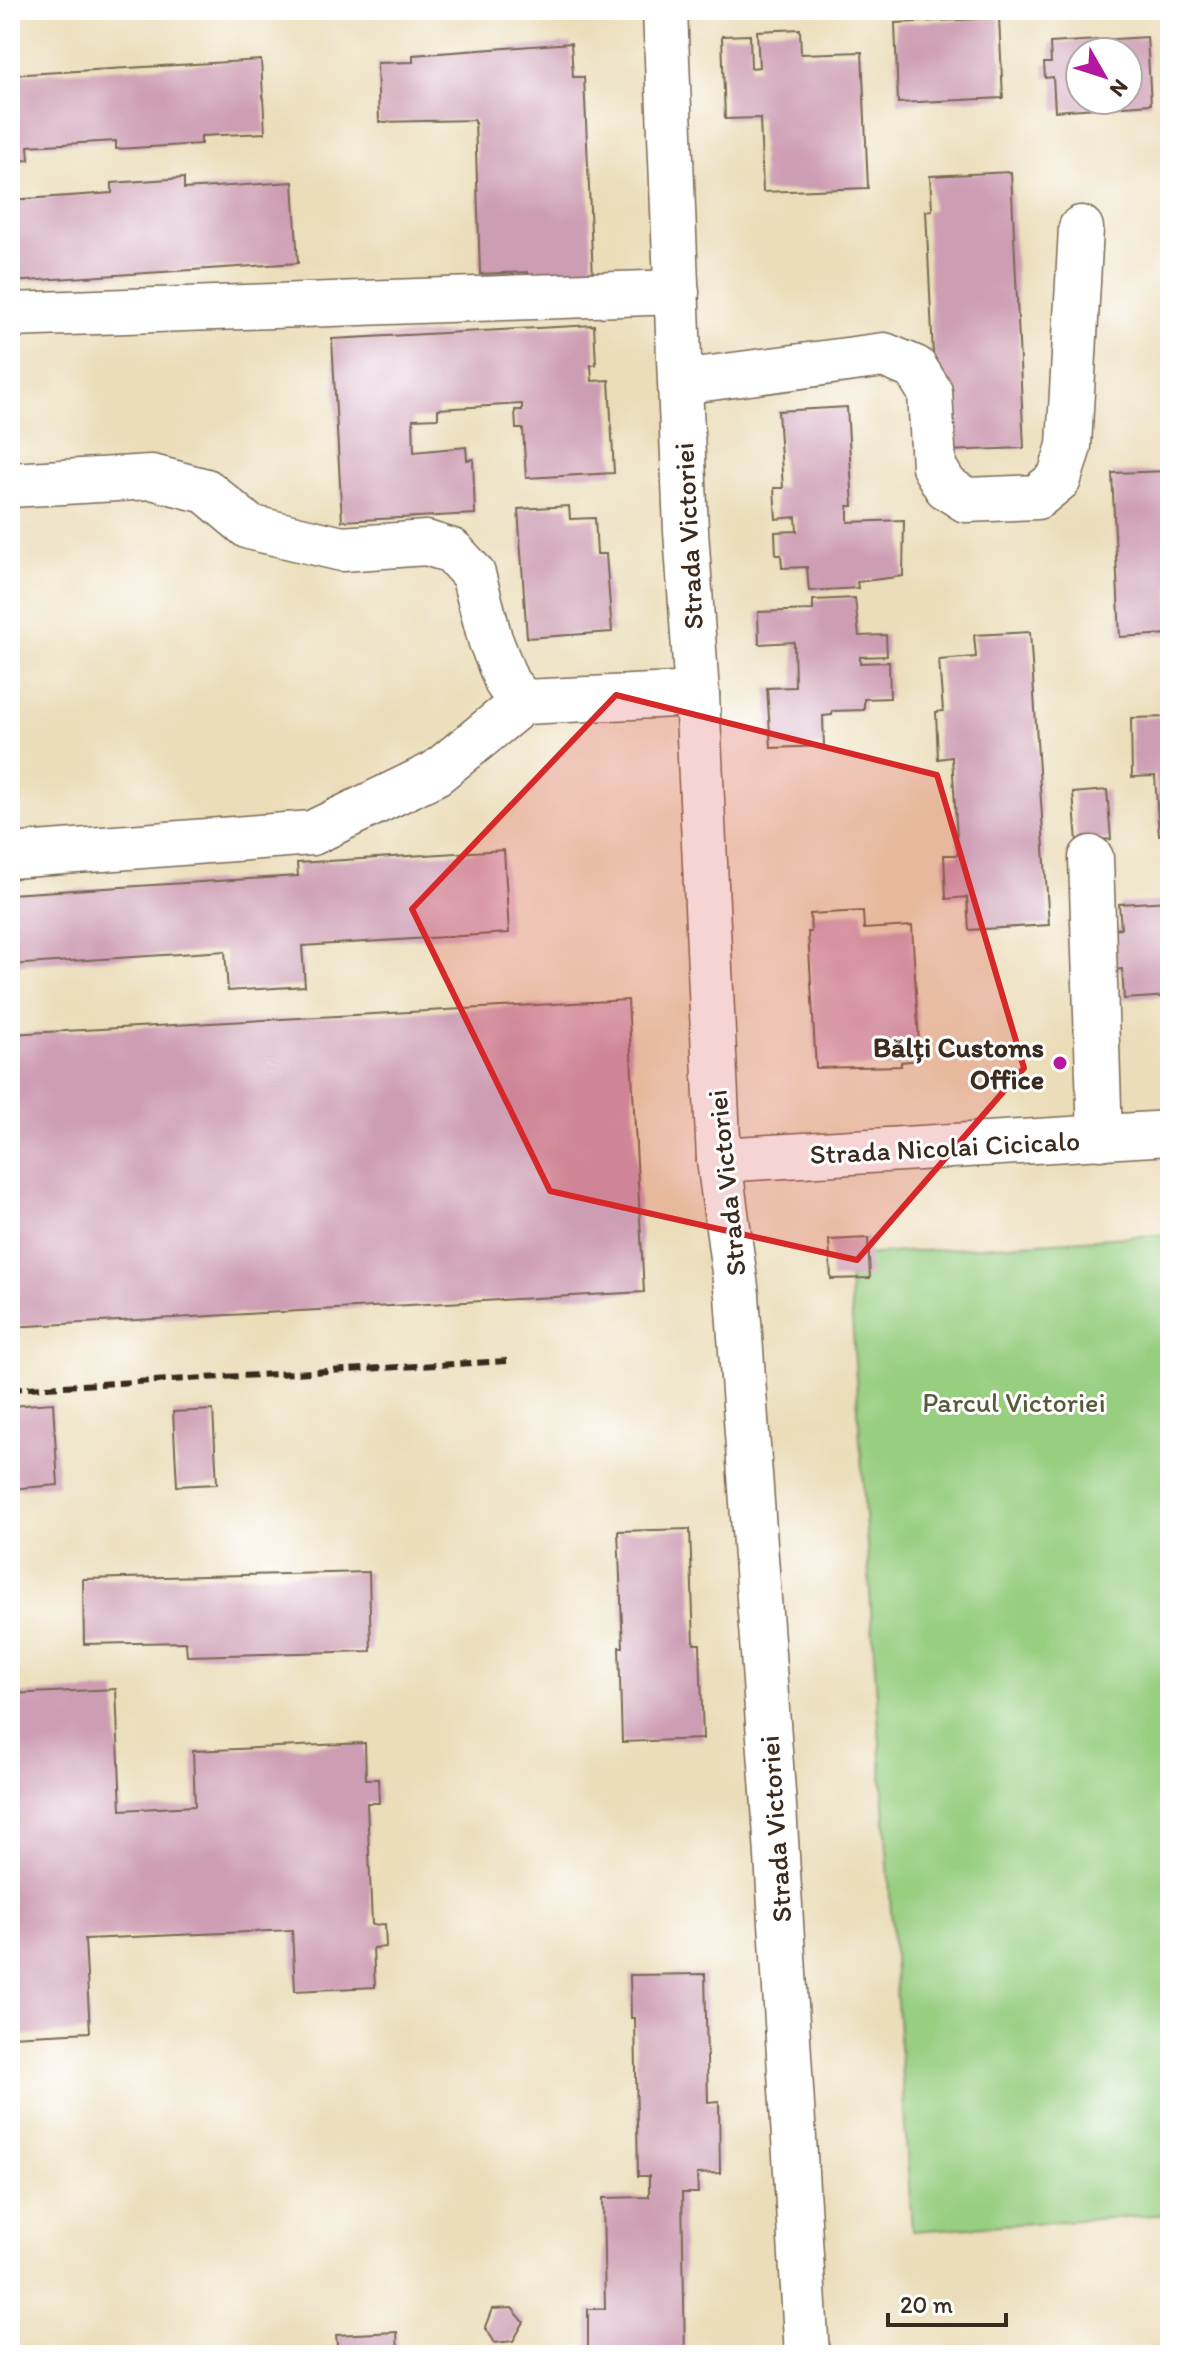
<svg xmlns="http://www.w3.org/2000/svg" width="1180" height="2365" viewBox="0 0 1180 2365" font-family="Itim,sans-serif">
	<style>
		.green { fill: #97ce80; stroke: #697c4f; stroke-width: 2 }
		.building { fill: #cd9db3; fill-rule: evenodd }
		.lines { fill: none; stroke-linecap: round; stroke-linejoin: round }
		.minor-casing { stroke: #796954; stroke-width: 47 }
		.minor { stroke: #fff; stroke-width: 44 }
		.rail { stroke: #3b2a1e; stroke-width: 6; stroke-dasharray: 12 6; stroke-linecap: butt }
		.marked { fill: #d62828; fill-opacity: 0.2; stroke: #d62828; stroke-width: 6; stroke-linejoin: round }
		.poi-dot { fill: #b5179e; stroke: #fff; stroke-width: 3 }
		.labels { text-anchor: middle; stroke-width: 6; stroke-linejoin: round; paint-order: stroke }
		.street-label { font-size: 28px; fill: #3b2a1e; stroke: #fff }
		.poi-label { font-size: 28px; font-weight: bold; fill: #3b2a1e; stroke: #fff; text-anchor: end }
		.park-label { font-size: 28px; fill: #575b3b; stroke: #fff }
	</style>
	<rect width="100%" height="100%" fill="#fff"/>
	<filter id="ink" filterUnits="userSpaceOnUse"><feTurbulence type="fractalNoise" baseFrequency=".0125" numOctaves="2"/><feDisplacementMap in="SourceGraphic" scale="16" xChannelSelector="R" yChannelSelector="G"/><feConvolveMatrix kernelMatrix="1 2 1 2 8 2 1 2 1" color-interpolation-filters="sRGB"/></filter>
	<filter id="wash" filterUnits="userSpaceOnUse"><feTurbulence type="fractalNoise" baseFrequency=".006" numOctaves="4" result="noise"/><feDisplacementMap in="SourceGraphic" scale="32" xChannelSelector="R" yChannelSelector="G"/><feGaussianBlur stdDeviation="1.8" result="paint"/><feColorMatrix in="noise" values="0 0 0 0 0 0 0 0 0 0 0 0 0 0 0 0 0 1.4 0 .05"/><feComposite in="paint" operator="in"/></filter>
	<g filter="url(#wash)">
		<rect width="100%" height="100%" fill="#ebddb9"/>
		<polygon class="green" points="1170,1234 1170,2214 912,2231 848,1256"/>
		<g id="blocks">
			<g class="building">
				<polygon points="999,18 1003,98 898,103 895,23"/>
				<polygon points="800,29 801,54 862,52 868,188 763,192 760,118 725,119 722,36 750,35 751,68 759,67 757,31"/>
				<path d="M1147 37 1151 104 1055 111 1053 77 1045 78 1044 63H1051L1050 43ZM1080 52H1128V100H1080Z"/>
				<polygon points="571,43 573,77 584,77 594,299 530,302 528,272 480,274 475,120 379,122 377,63 413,62 413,55"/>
				<polygon points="261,60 265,133 201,136 201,144 116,149 116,141 28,146 29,160 10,161 10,75"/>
				<polygon points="1011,172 1024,448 944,451 937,437 926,211 932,210 930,176"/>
				<polygon points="184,178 184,189 293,182 298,263 10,282 10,200 112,193 112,183"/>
				<polygon points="594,325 596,365 591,365 592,381 609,380 614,473 526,478 523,429 516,429 515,410 522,410 522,404 438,409 438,418 413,419 414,452 466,447 467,460 473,459 475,514 342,521 332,339"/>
				<polygon points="847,407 853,506 848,506 848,522 904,520 903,576 857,582 858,588 809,591 807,567 782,568 781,555 776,555 775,532 797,531 796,517 776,519 774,488 783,488 778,411"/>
				<polygon points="1170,471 1170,634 1120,637 1112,473"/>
				<polygon points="569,506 570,519 595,518 597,554 606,554 612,632 527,638 518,509"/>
				<polygon points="855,598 859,636 886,635 887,656 860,657 860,663 889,662 890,698 864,699 864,710 832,711 832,715 823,716 824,746 771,748 767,688 795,687 794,642 759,644 758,612 813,610 813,600"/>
				<polygon points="1030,632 1049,925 969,930 967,897 946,899 944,855 958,855 952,757 938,759 936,712 943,711 939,660 976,657 974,635"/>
				<polygon points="1170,717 1170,834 1159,835 1155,776 1132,777 1131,718"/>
				<polygon points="1107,790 1111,839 1077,842 1073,793"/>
				<polygon points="504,850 509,933 302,946 305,986 228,991 225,951 10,965 10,894 298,876 297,863"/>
				<polygon points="1170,901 1170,996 1124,999 1122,969 1103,971 1101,930 1121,928 1119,904"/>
				<polygon points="863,911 864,929 912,926 920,1060 901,1062 901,1066 816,1068 808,932 811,932 810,914"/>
				<polygon points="628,1000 644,1292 10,1327 10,1034"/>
				<polygon points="868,1238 870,1278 831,1279 829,1240"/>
				<polygon points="53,1403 58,1485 10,1489 10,1406"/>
				<polygon points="213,1410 217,1484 177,1486 173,1412"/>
				<polygon points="690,1529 694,1644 700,1644 703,1739 622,1742 619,1647 623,1647 618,1531"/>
				<polygon points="369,1572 371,1651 187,1656 186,1642 84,1644 83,1579"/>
				<polygon points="116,1689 121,1810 195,1806 193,1751 365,1743 366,1779 378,1779 379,1803 367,1803 372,1925 385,1924 386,1947 373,1948 375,1987 295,1991 292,1930 85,1939 90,2032 10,2036 10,1694"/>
				<polygon points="705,1974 708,2102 719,2101 720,2173 697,2174 698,2193 682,2193 685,2355 604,2355 604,2350 588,2350 588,2309 605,2309 603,2198 649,2197 649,2176 638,2176 635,2018 631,2018 630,1975"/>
				<polygon points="512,2308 524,2322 513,2341 495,2343 485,2327 492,2309"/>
				<polygon points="397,2332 398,2355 338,2355 336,2335"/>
			</g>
		</g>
	</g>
	<g filter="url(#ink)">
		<use href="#blocks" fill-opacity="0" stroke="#796954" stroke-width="2"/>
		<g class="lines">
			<g class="minor-casing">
				<g id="minor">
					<polyline points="665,10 686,531 697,694 719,1160 737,1295 774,1806 807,2355"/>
					<polyline points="10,315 677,292"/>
					<polyline points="681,382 884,355 915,368 930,392 934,467 946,487 966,500 1037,497 1059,479 1069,446 1081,228"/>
					<polyline points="10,485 152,477 206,491 249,527 342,549 426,543 452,551 473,574 490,639 507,683 523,702 697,694"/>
					<polyline points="10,856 312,833 436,773 523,702"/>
					<polyline points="1091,858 1100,1138"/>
					<polyline points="719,1160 1170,1133"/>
				</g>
			</g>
			<use href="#minor" class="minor"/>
			<polyline class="rail" points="10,1389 507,1361"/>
		</g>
	</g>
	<path class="marked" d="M616 695 937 775 1024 1068 857 1260 550 1191 412 909Z"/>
	<circle class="poi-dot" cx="1060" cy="1063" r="8"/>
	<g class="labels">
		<g class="street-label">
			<text transform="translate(688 536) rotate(-93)" y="10">Strada Victoriei</text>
			<text transform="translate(945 1147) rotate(-3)" y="10">Strada Nicolai Cicicalo</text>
			<text transform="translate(726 1183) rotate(-96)" y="10">Strada Victoriei</text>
			<text transform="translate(775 1829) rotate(-94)" y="10">Strada Victoriei</text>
		</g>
		<g class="poi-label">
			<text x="1044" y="1057">Bălți Customs<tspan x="1044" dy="32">Office</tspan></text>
		</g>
		<g class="park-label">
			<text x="1014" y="1412">Parcul Victoriei</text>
		</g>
	</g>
	<rect width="1180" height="2365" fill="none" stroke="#fff" stroke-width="40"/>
	<g transform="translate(1104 76) rotate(129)"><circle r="38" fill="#ffffff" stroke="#b1aaa5" stroke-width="2"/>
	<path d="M0-6L14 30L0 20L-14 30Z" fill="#b5179e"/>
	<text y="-12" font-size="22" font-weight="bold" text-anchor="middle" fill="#3b2a1e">N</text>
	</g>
	<path d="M888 2313v12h118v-12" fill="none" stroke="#3b2a1e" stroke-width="4"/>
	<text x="900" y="2313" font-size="24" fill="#3b2a1e" stroke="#ffffff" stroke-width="6" paint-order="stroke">20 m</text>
</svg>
